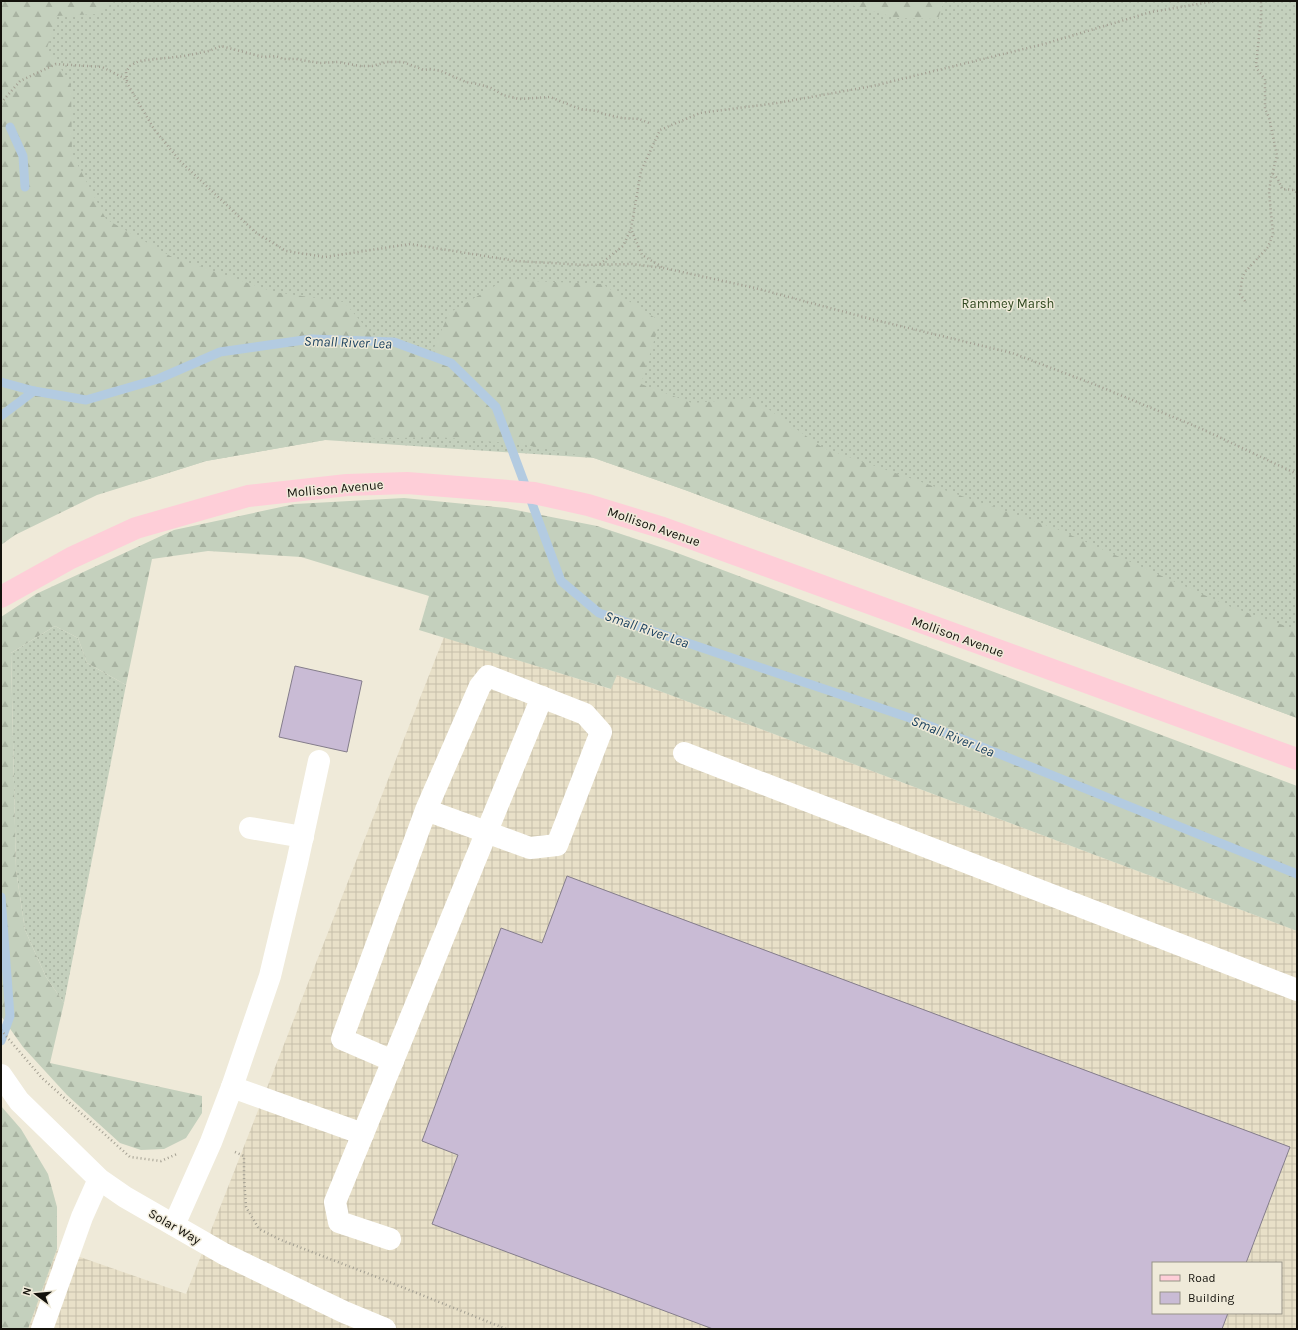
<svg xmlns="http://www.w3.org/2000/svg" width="1298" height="1330" viewBox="0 0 1298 1330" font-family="Karla,sans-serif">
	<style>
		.industrial { fill: url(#industrial-grid); fill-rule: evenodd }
		.grass { fill: url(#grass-dots) }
		.forest { fill: url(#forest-firs) }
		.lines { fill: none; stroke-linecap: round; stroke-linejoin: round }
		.stream { stroke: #b3cbe1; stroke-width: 9 }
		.building { fill: #c9bbd5; stroke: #847d8b }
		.path { stroke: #a39f92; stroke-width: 2.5; stroke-dasharray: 1 3; stroke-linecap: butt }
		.minor { stroke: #fff; stroke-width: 22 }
		.major { stroke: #feced8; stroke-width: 22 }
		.labels { text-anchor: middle; stroke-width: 3; stroke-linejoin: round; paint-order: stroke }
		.park-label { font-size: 13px; fill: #30481f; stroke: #efead9 }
		.street-label { font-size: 13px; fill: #13110b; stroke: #efead9 }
		.water-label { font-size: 14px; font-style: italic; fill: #1a4160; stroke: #efead9 }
	</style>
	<defs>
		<pattern id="industrial-grid" width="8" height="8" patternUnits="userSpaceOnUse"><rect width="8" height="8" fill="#e8e0c8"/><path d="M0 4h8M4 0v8" fill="none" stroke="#c6bfaa"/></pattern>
		<pattern id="grass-dots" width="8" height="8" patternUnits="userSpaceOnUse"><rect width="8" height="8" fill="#c4d0bd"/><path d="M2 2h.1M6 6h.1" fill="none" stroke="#a8b2a1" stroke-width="1.8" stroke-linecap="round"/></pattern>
		<pattern id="forest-firs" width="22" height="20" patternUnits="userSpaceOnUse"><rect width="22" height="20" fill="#c4d0bd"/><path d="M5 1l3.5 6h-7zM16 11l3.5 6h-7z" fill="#a8b2a1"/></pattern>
	</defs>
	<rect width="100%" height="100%" fill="#efead9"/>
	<path class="industrial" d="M444 637 610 689 617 675 1297 931V1329H28L57 1249 186 1294ZM1153 1263H1281V1313H1153Z"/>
	<g class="grass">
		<polygon points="33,1 888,1 937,19 944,1 1297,1 1297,718 685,490 594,458 325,440 206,461 140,482"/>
		<polygon points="55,626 78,638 87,663 126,685 64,1003 46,977 25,930 16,870 11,653"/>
	</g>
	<g class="forest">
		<polygon points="1,1 115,1 98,14 57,16 47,48 71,84 72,154 106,219 172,257 274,292 344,302 376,339 430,357 449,313 505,280 602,284 660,321 641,384 692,403 753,398 823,448 1057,529 1231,607 1297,630 1297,718 685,490 594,458 520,444 437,437 325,440 206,461 97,495 15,535 1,545"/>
		<polygon points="838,1 944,1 938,19 897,18"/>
		<polygon points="404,498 506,508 597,526 672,551 1297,786 1297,931 617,675 611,689 419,630 429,596 301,557 208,551 152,559 126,685 87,663 78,638 55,626 11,653 16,870 25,930 46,977 64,1003 50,1063 202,1096 202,1113 186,1138 164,1149 141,1150 120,1143 67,1095 23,1047 1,1016 1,617 36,594 174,530 295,504"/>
		<polygon points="1,1106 21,1129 48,1174 57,1207 57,1249 28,1329 1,1329"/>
	</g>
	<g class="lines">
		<g class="stream">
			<polyline points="10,127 23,156 25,187"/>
			<polyline points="1,382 34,391 86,400 158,379 220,352 311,339 394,342 451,363 496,407 561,581 599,613 910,718 1297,874"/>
			<polyline points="1,416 34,391"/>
			<polyline points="1,897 10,1016 1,1041"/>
		</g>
	</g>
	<g class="building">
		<polygon points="295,666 362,681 347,752 279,737"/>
		<polygon points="567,876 1290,1147 1246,1263 1153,1263 1153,1313 1228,1313 1222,1329 713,1329 432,1224 458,1155 422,1141 501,928 542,943"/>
	</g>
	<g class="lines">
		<g class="path">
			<polyline points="127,81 126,72 130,66 139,61 184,56 209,51 221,46 263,57 276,56 283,59 296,59 319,63 338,62 360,66 372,66 387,62 403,62 424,70 430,69 441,71 466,82 478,84 491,88 503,95 519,99 550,97 580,109 597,111 604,114 622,118 639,119 649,123"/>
			<polyline points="1,103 20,81 56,64 102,67 124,78 154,129 180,161 255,232 286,251 325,257 410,244 516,261 585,265 632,264 664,268 755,288 871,319 1012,353 1096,385 1202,429 1297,474"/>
			<polyline points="1273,174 1278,179 1282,189 1294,190 1297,193"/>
			<polyline points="600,264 623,246 631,229"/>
			<polyline points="662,267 642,255 631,229 641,171 660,130 700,113 777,103 873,86 1044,44 1151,12 1216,1"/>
			<polyline points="1245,301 1240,294 1242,279 1245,272 1268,247 1273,234 1269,192 1271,178 1277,156 1269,117 1265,109 1265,79 1257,69 1256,65 1261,18 1261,1"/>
			<polyline points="1,1030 42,1078 130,1157 161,1161 177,1154"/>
			<polyline points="235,1152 244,1156 244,1178 246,1207 259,1229 281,1240 387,1281 506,1329"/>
		</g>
		<g class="minor">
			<polyline points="684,753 1297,990"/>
			<polyline points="250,828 303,837"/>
			<polyline points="393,1061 342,1039 426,810 480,686 488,676 585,714 601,732 557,845 530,848 426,810"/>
			<polyline points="1,1075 19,1101 99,1179 125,1197 224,1254 344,1312 385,1329"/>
			<polyline points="232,1087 363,1134"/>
			<polyline points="174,1225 211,1142 232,1087 270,976 297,863 319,761"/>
			<polyline points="390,1239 339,1222 335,1202 542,697"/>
			<polyline points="42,1329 82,1217 99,1179"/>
		</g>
		<polyline class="major" points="1,597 71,558 136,528 248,496 347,485 407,483 534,493 588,505 663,528 1297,759"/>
	</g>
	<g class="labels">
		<g class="park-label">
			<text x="1008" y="308">Rammey Marsh</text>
		</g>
		<g class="street-label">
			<text transform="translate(335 488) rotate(-5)" y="5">Mollison Avenue</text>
			<text transform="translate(654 526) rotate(19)" y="5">Mollison Avenue</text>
			<text transform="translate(958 636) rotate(20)" y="5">Mollison Avenue</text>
			<text transform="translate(175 1226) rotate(30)" y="5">Solar Way</text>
		</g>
		<g class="water-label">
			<text transform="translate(348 342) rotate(2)" y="5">Small River Lea</text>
			<text transform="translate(647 629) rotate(19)" y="5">Small River Lea</text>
			<text transform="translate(953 736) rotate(22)" y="5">Small River Lea</text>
		</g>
	</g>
	<rect width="1298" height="1330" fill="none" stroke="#13110b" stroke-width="4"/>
	<rect x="1152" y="1262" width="130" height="52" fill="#efead9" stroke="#979387"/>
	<rect x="1160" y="1275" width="20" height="6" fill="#feced8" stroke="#979387"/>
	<text x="1188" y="1282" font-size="12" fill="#13110b">Road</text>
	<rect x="1160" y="1292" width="20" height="12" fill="#c9bbd5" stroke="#979387"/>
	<text x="1188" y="1302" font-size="12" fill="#13110b">Building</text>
	<g transform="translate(36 1294) rotate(286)" stroke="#efead9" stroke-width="3" paint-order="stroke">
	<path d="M0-3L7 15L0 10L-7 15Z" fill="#13110b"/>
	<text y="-6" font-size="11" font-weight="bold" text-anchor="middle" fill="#13110b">N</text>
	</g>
</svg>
